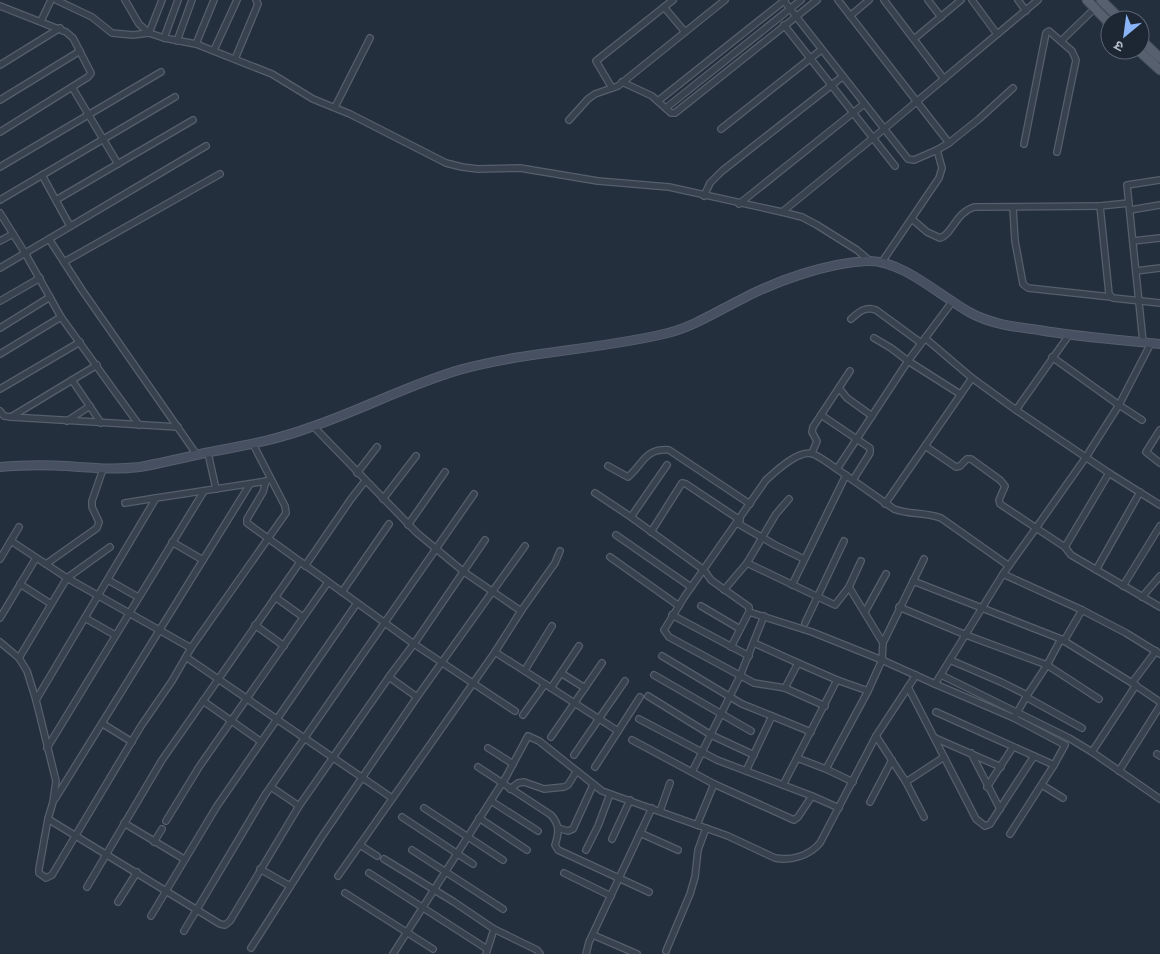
<svg xmlns="http://www.w3.org/2000/svg" width="1160" height="954" viewBox="0 0 1160 954" font-family="'Space Grotesk','Noto Sans Devanagari',sans-serif">
	<style>
		.lines { fill: none; stroke-linecap: round; stroke-linejoin: round }
		.minor-casing { stroke: #565f6c; stroke-width: 8 }
		.secondary-casing { stroke: #565f6c; stroke-width: 10 }
		.primary-casing { stroke: #414a57; stroke-width: 11 }
		.minor { stroke: #38414e; stroke-width: 5.5 }
		.secondary { stroke: #465061; stroke-width: 8 }
		.primary { stroke: #56606e; stroke-width: 9 }
	</style>
	<rect width="100%" height="100%" fill="#242f3e"/>
	<g class="lines">
		<g class="minor-casing">
			<g id="minor">
				<polyline points="56,0 92,17 112,33 133,35 149,33 162,0"/>
				<polyline points="125,0 139,24 149,33 164,38 196,44 272,74 313,99 350,114 446,163 462,167 478,169 520,168 598,181 669,187 782,212 802,217 817,225 857,250 870,261"/>
				<polyline points="838,0 949,143 937,150 942,168 939,178 882,262"/>
				<polyline points="884,0 944,79"/>
				<polyline points="928,0 941,17"/>
				<polyline points="972,0 997,34"/>
				<polyline points="1018,0 1026,11"/>
				<polyline points="784,1 908,159 914,160 937,150"/>
				<polyline points="0,6 66,32 73,38 91,73 88,77 0,132"/>
				<polyline points="664,7 685,32"/>
				<polyline points="850,16 869,0"/>
				<polyline points="41,21 51,0"/>
				<polyline points="784,25 895,166"/>
				<polyline points="164,38 178,0"/>
				<polyline points="914,39 961,0"/>
				<polyline points="177,41 192,0"/>
				<polyline points="1061,41 1094,9"/>
				<polyline points="196,44 214,0"/>
				<polyline points="214,50 237,0"/>
				<polyline points="235,59 258,4 256,0"/>
				<polyline points="0,65 60,28"/>
				<polyline points="622,82 652,96 671,113 675,113 817,0"/>
				<polyline points="72,87 118,164"/>
				<polyline points="612,88 596,61 673,0"/>
				<polyline points="0,100 80,51"/>
				<polyline points="658,101 785,0"/>
				<polyline points="335,107 370,38"/>
				<polyline points="666,108 801,0"/>
				<polyline points="569,120 588,99 595,94 618,86 725,0"/>
				<polyline points="721,129 821,50"/>
				<polyline points="949,143 979,119 1013,88"/>
				<polyline points="1024,144 1046,33 1049,31 1072,51 1076,60 1057,152"/>
				<polyline points="0,167 161,72"/>
				<polyline points="42,175 70,226"/>
				<polyline points="704,196 710,183 722,171 842,77"/>
				<polyline points="0,200 175,97"/>
				<polyline points="56,200 193,120"/>
				<polyline points="1129,203 1100,206 1109,294 1113,298 1160,303"/>
				<polyline points="739,204 864,104"/>
				<polyline points="1013,208 1015,241 1023,284 1028,288 1111,297"/>
				<polyline points="1130,210 1160,205"/>
				<polyline points="782,212 884,129 1038,0"/>
				<polyline points="0,213 25,253 61,317 139,425"/>
				<path d="M912 219 927 232 940 238C953 234 955 213 974 207L1100 206"/>
				<polyline points="49,239 82,290 197,455"/>
				<polyline points="0,241 13,234"/>
				<polyline points="1133,241 1160,238"/>
				<polyline points="64,262 220,174"/>
				<polyline points="0,268 206,146"/>
				<polyline points="1136,271 1160,268"/>
				<polyline points="0,301 40,278"/>
				<path d="M952 302 908 361 837 469 894 509C909 515 926 512 941 518L1009 566"/>
				<path d="M851 319C859 312 865 306 876 310L921 343"/>
				<polyline points="0,328 50,297"/>
				<polyline points="874,338 891,348 908,361 960,394"/>
				<polyline points="925,338 972,378 1016,410"/>
				<polyline points="1143,342 1127,185 1160,180"/>
				<polyline points="0,354 61,317"/>
				<polyline points="1052,357 1119,405 1151,343"/>
				<polyline points="72,380 101,423"/>
				<polyline points="839,388 847,398 872,416"/>
				<polyline points="0,389 80,342"/>
				<polyline points="0,411 4,416 11,417 178,427"/>
				<polyline points="821,415 870,448 870,453 853,480"/>
				<polyline points="11,417 97,365"/>
				<polyline points="67,421 90,406"/>
				<polyline points="314,427 417,533 464,572 521,611"/>
				<polyline points="1160,430 1146,452 1160,463"/>
				<polyline points="925,446 956,467 960,466 967,459 971,459 1000,480 1005,486 999,500 1000,504 1036,528 1086,457 1119,405 1142,420"/>
				<polyline points="208,453 216,489"/>
				<polyline points="812,453 817,441 812,432 813,427 850,371"/>
				<path d="M608 466 628 477C643 464 645 448 669 450L750 504"/>
				<polyline points="357,473 377,447"/>
				<polyline points="1109,473 1160,505"/>
				<polyline points="266,481 263,492 247,519 247,523 414,644 515,711"/>
				<polyline points="595,493 631,517 704,570 711,580 749,607 749,612 731,647"/>
				<polyline points="383,499 416,456"/>
				<polyline points="125,503 156,498"/>
				<polyline points="885,504 972,378"/>
				<polyline points="631,517 667,465"/>
				<polyline points="737,523 775,545 804,559"/>
				<polyline points="408,525 445,472"/>
				<polyline points="651,532 682,483 686,484 740,520"/>
				<polyline points="616,535 691,587"/>
				<polyline points="11,541 67,578 191,648"/>
				<polyline points="172,542 203,560"/>
				<polyline points="1065,547 1109,473 1016,410 1069,335"/>
				<polyline points="610,557 679,606"/>
				<polyline points="0,559 19,527"/>
				<polyline points="747,563 835,605 849,587 861,561"/>
				<polyline points="46,564 97,528 99,522 92,507 92,501 103,469"/>
				<polyline points="305,566 351,499 365,481"/>
				<polyline points="1096,570 1140,492"/>
				<polyline points="1003,574 935,684 1014,718"/>
				<polyline points="108,580 138,597"/>
				<polyline points="913,581 1061,639 1132,683"/>
				<polyline points="20,584 51,604"/>
				<polyline points="792,585 846,475"/>
				<polyline points="1123,586 1160,526"/>
				<polyline points="724,590 747,563 776,514 789,499"/>
				<polyline points="342,592 389,524"/>
				<polyline points="275,597 303,617"/>
				<polyline points="1142,597 1160,576"/>
				<polyline points="701,606 740,629"/>
				<polyline points="899,607 966,635 1047,665 1099,699"/>
				<polyline points="1160,607 1071,555 1065,547 1036,528 1003,574 1082,610 1126,633 1160,654"/>
				<polyline points="749,612 812,632 882,660 883,643 849,587"/>
				<polyline points="865,612 886,574"/>
				<polyline points="672,615 749,656"/>
				<polyline points="0,618 36,558"/>
				<polyline points="85,618 115,635"/>
				<polyline points="805,623 844,541"/>
				<polyline points="255,625 284,646"/>
				<polyline points="1064,641 1082,610"/>
				<polyline points="0,642 19,658 27,671 36,700 56,781 53,802 48,819 220,924 225,925 230,921 299,806 389,677 416,641 485,540"/>
				<polyline points="754,643 798,663"/>
				<polyline points="883,643 924,559"/>
				<polyline points="1156,651 1132,683 1160,702"/>
				<polyline points="495,652 618,731"/>
				<polyline points="662,656 742,704 772,716"/>
				<polyline points="186,657 392,798"/>
				<polyline points="19,658 67,578 110,547"/>
				<polyline points="950,660 1001,682 1027,695"/>
				<polyline points="525,670 552,626"/>
				<polyline points="561,673 585,688"/>
				<polyline points="654,675 751,731"/>
				<polyline points="941,675 1069,738 1092,752"/>
				<polyline points="389,677 417,697"/>
				<polyline points="1136,685 1092,752 1160,799"/>
				<polyline points="908,687 976,819 985,826 990,824 1034,756"/>
				<polyline points="551,688 579,646"/>
				<path d="M785 688 754 683 669 637 664 630 685 596 766 480C776 471 799 449 813 454 821 457 829 464 837 469"/>
				<polyline points="648,696 711,735 754,755"/>
				<polyline points="1026,697 1047,665 1061,639"/>
				<polyline points="36,700 156,498 267,481"/>
				<polyline points="203,701 260,741"/>
				<polyline points="825,706 785,688 798,663 837,680"/>
				<polyline points="936,712 1054,765"/>
				<polyline points="523,715 545,684"/>
				<polyline points="639,719 717,760 812,796"/>
				<polyline points="103,724 132,742"/>
				<polyline points="876,736 906,782 924,817"/>
				<polyline points="551,737 602,663"/>
				<polyline points="935,738 1001,767"/>
				<polyline points="632,740 714,784 794,820 798,817 812,796 839,808"/>
				<polyline points="47,748 204,491"/>
				<polyline points="488,748 513,764"/>
				<polyline points="971,753 1000,809"/>
				<polyline points="1157,754 1160,756"/>
				<polyline points="574,755 625,681"/>
				<polyline points="797,758 837,680 868,691"/>
				<path d="M478 767 551 815C560 825 559 833 555 845L558 850 649 892"/>
				<polyline points="595,767 640,697"/>
				<polyline points="746,771 772,716 811,732"/>
				<polyline points="1119,771 1160,706"/>
				<polyline points="692,772 740,676 764,616"/>
				<polyline points="853,782 826,769 868,691 882,660 935,684"/>
				<polyline points="906,782 944,757"/>
				<polyline points="783,785 797,758 826,769"/>
				<polyline points="1042,785 1063,798"/>
				<polyline points="271,787 299,806"/>
				<polyline points="987,787 1013,747"/>
				<polyline points="510,789 518,783 524,782 544,789 564,787 568,785 576,772"/>
				<polyline points="55,799 250,484"/>
				<polyline points="491,801 538,831"/>
				<polyline points="870,802 892,760"/>
				<polyline points="424,808 503,860"/>
				<polyline points="660,811 670,783"/>
				<polyline points="402,817 473,864"/>
				<polyline points="479,818 527,850"/>
				<polyline points="48,819 39,869 39,873 46,878 52,875 141,726 172,681 191,648 286,513 285,506 253,444"/>
				<polyline points="166,821 199,767 328,582"/>
				<polyline points="124,823 184,859"/>
				<polyline points="697,825 714,784"/>
				<polyline points="558,828 568,831 573,829 593,785"/>
				<polyline points="640,833 678,850"/>
				<polyline points="1010,834 1054,765 1065,745 1014,718 1026,697 1082,728"/>
				<polyline points="612,839 630,800"/>
				<polyline points="154,842 162,829"/>
				<polyline points="360,845 377,856"/>
				<polyline points="412,850 503,909"/>
				<polyline points="586,850 598,826 610,794"/>
				<polyline points="384,859 454,902 494,929 537,950 540,954"/>
				<polyline points="260,869 290,886"/>
				<polyline points="369,873 487,949"/>
				<polyline points="564,873 611,896"/>
				<polyline points="338,876 495,652 521,611 555,563 560,551"/>
				<polyline points="87,887 162,760 300,562"/>
				<polyline points="345,893 433,949"/>
				<polyline points="118,902 137,872"/>
				<polyline points="151,916 217,806 357,603"/>
				<polyline points="184,931 265,795 474,494"/>
				<polyline points="593,935 637,954"/>
				<polyline points="251,948 321,838 417,697 525,546"/>
				<polyline points="666,951 690,894 695,877 698,850 706,828"/>
				<path d="M393 954 506 777 528 736 539 741 602 791 728 836 775 858C791 861 809 856 820 843L876 736 916 675"/>
				<polyline points="486,954 494,929"/>
				<polyline points="586,954 589,942 652,808"/>
			</g>
		</g>
		<g class="secondary-casing">
			<path id="secondary" d="M0 467C22 465 44 465 67 466 91 468 115 470 140 467 161 463 183 458 205 453 241 446 277 440 311 427 361 410 408 385 459 370 527 351 599 350 668 333 694 326 716 312 740 300 775 281 827 263 867 261 901 259 940 296 969 312 990 324 1015 327 1039 330 1079 337 1120 340 1160 344"/>
		</g>
		<g class="primary-casing">
			<g id="primary">
				<polyline points="1087,0 1110,24"/>
				<polyline points="1101,0 1121,20"/>
				<polyline points="1140,39 1160,58"/>
				<polyline points="1138,50 1160,70"/>
			</g>
		</g>
		<use href="#minor" class="minor"/>
		<use href="#secondary" class="secondary"/>
		<use href="#primary" class="primary"/>
	</g>
	<g transform="translate(1125 35) rotate(209)"><circle r="24" fill="#1d2633" stroke="#59626f"/>
	<path d="M0-4L9 19L0 12L-9 19Z" fill="#8ab4f8"/>
	<text y="-8" font-size="14" font-weight="bold" text-anchor="middle" fill="#b4bcc9">उ</text>
	</g>
</svg>
